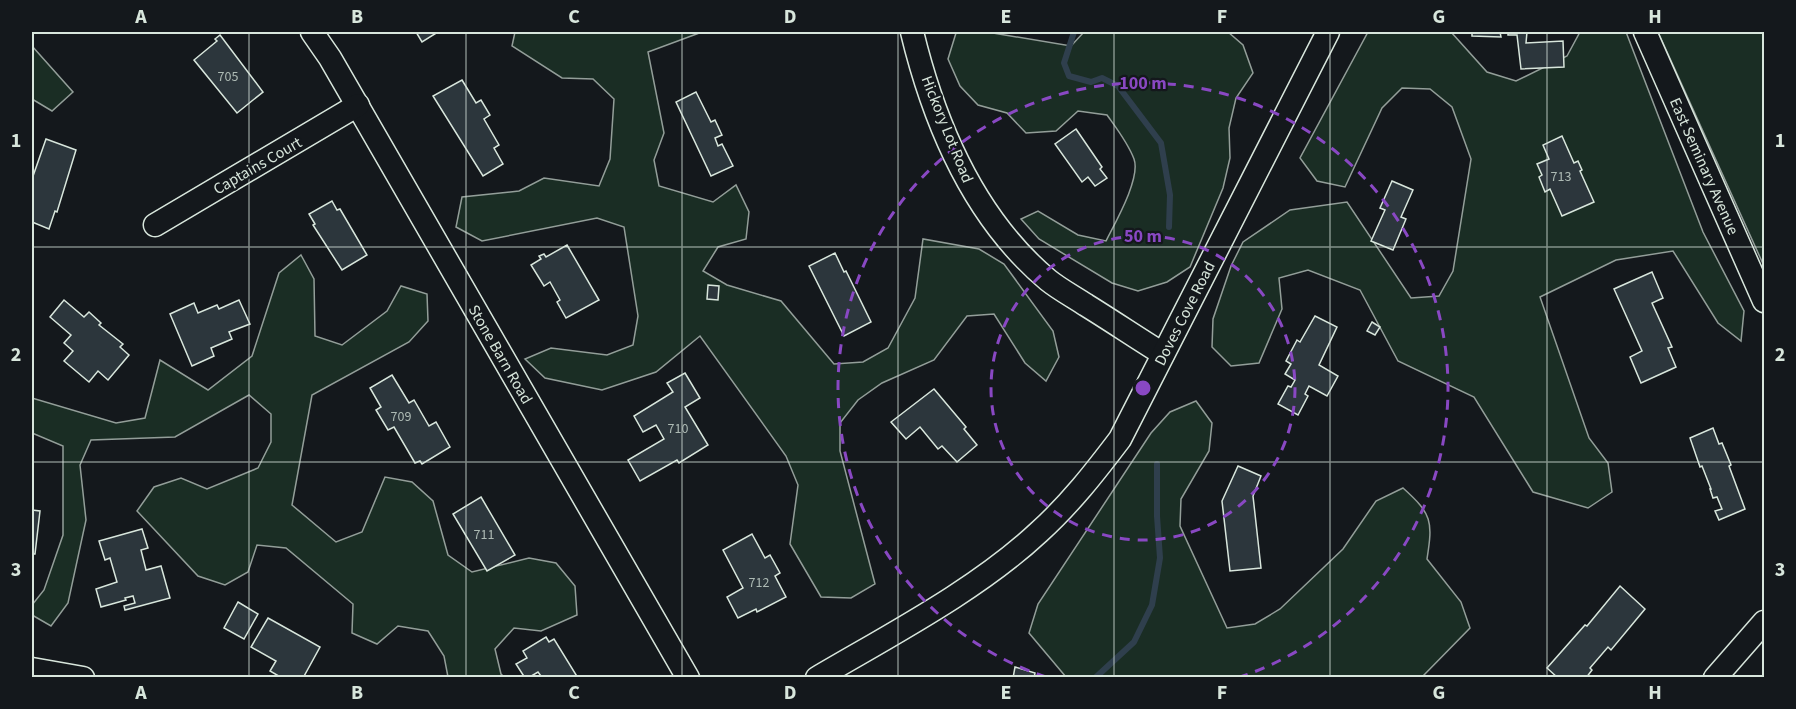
<svg xmlns="http://www.w3.org/2000/svg" width="1796" height="709" viewBox="0 0 1796 709" font-family="'Source Sans 3',sans-serif">
	<style>
		.green { fill: #1a2d24; stroke: #939e99; stroke-width: 1.5 }
		.lines { fill: none; stroke-linecap: round; stroke-linejoin: round }
		.stream { stroke: #2f3f4d; stroke-width: 6 }
		.building { fill: #2c363c; stroke: #d8e6dc; stroke-width: 1.5 }
		.minor-casing { stroke: #d8e6dc; stroke-width: 25 }
		.minor { stroke: #14181c; stroke-width: 22 }
		.grid { fill: none; stroke: #d8e6dc; stroke-width: 1.5; stroke-opacity: 0.55 }
		.ring { fill: none; stroke: #8948c3; stroke-width: 3; stroke-dasharray: 10 8 }
		.labels { text-anchor: middle; stroke-width: 4.5; stroke-linejoin: round; paint-order: stroke }
		.number-label { font-size: 14px; fill: #adbab4 }
		.street-label { font-size: 16px; fill: #d8e6dc; stroke: #14181c }
		.centre { fill: #8948c3; stroke: #14181c; stroke-width: 3 }
		.ring-label { font-size: 18px; text-anchor: middle; font-weight: bold; fill: #8948c3; stroke: #14181c; stroke-width: 4.5; stroke-linejoin: round; paint-order: stroke }
		.neatline { fill: none; stroke: #d8e6dc; stroke-width: 2 }
		.grid-label { font-size: 20px; text-anchor: middle; font-weight: bold; fill: #d8e6dc }
	</style>
	<rect width="100%" height="100%" fill="#14181c"/>
	<g class="green">
		<polygon points="515,32 702,32 648,52 664,133 654,160 659,186 713,202 736,185 749,212 746,239 718,247 703,271 727,285 781,301 834,364 863,362 888,348 915,298 923,239 979,249 1004,264 1053,331 1059,357 1046,381 1025,363 994,314 967,316 934,360 882,383 858,400 840,423 840,451 875,584 851,598 821,597 790,544 798,485 786,456 700,336 656,372 602,390 545,378 525,359 551,348 607,355 633,345 638,316 624,227 597,218 482,241 456,227 462,197 519,191 544,178 599,186 610,159 614,99 593,79 562,78 512,46"/>
		<path d="M987 32 1071 46 1084 32H1228L1243 45 1253 73 1236 98 1229 128 1230 158 1223 188 1190 267 1167 282 1138 291 1112 283 1039 239 1021 219 1038 211 1078 235 1106 241C1115 223 1141 178 1134 159 1128 143 1117 129 1107 115L1078 111 1056 131 1026 133 1007 113 978 105 960 86 948 59 956 33Z"/>
		<polygon points="1368,32 1451,32 1487,72 1516,81 1567,56 1580,32 1626,32 1703,232 1744,311 1741,341 1718,323 1673,251 1616,260 1540,297 1589,438 1608,463 1612,492 1588,508 1533,492 1474,397 1398,361 1360,290 1308,270 1279,278 1282,309 1259,363 1231,366 1212,347 1213,319 1231,266 1243,242 1290,210 1347,202 1411,298 1439,296 1453,271 1471,159 1452,107 1430,89 1402,88 1382,108 1345,187 1317,181 1300,158"/>
		<polygon points="1658,32 1764,32 1764,266"/>
		<polygon points="32,46 73,92 52,111 32,99"/>
		<polygon points="301,255 314,279 315,336 342,345 387,311 401,286 427,294 428,321 409,342 312,395 292,505 336,542 362,532 385,477 412,482 433,501 448,555 472,572 529,558 556,563 575,586 577,615 541,631 514,628 495,649 501,674 504,677 448,677 444,656 428,631 398,626 377,644 352,633 353,604 286,548 257,545 248,572 225,585 198,576 137,511 154,487 181,478 207,489 258,468 271,442 271,414 249,395 175,437 91,440 80,465 86,520 68,603 51,626 32,615 32,605 44,590 63,535 63,446 32,433 32,398 116,423 145,418 160,360 208,390 252,356 279,273"/>
		<path d="M1196 401 1212 423 1209 451 1181 499 1180 526 1227 628 1255 624 1280 609 1343 549 1376 501 1403 488C1432 514 1433 521 1427 559L1461 602 1470 628 1422 677H1066L1029 633 1038 604 1151 433 1170 412Z"/>
	</g>
	<g class="lines">
		<g class="stream">
			<polyline points="1074,32 1064,63 1069,76 1091,82 1102,78 1118,86 1161,143 1170,195 1169,227"/>
			<polyline points="1095,678 1134,642 1152,605 1160,558 1157,516 1157,464"/>
		</g>
	</g>
	<g class="building">
		<polygon points="416,32 438,32 422,42"/>
		<polygon points="1472,32 1500,32 1501,37 1472,36"/>
		<polygon points="1508,32 1527,32 1526,43 1563,41 1564,67 1521,69 1517,35 1508,35"/>
		<polygon points="220,35 263,92 237,113 194,60 217,41 215,39"/>
		<polygon points="462,80 476,103 481,100 490,115 484,119 499,145 494,148 503,164 483,176 433,96"/>
		<polygon points="696,92 711,122 715,120 722,135 715,138 718,146 722,144 733,166 711,176 676,102"/>
		<polygon points="1076,129 1102,167 1100,169 1107,178 1095,186 1088,177 1082,182 1055,144"/>
		<polygon points="1562,136 1574,163 1578,161 1582,170 1580,171 1594,202 1562,216 1550,189 1545,192 1539,177 1542,175 1537,164 1549,159 1543,145"/>
		<polygon points="46,139 76,150 57,212 55,211 49,229 32,222 32,179"/>
		<polygon points="1392,181 1413,190 1401,217 1406,219 1393,250 1371,241 1385,210 1380,208"/>
		<polygon points="332,201 337,210 340,209 367,255 342,270 313,225 315,224 309,214"/>
		<polygon points="567,245 599,300 566,318 557,302 560,300 550,282 544,286 531,265 541,259 539,256 544,254 546,257"/>
		<polygon points="835,253 844,272 846,271 871,322 844,336 809,266"/>
		<polygon points="1652,272 1663,298 1652,303 1672,347 1668,348 1676,367 1641,383 1630,357 1642,351 1614,289"/>
		<polygon points="708,285 719,286 718,300 707,299"/>
		<polygon points="64,300 84,317 89,312 101,323 99,325 123,344 120,347 129,355 108,380 98,371 89,382 64,361 73,351 64,343 71,335 50,317"/>
		<polygon points="239,300 250,324 229,332 232,339 211,348 214,356 192,366 170,314 194,303 198,313 217,305 219,309"/>
		<polygon points="1315,316 1337,327 1319,365 1338,376 1327,396 1309,386 1305,394 1308,396 1298,415 1278,404 1288,386 1291,387 1295,380 1285,374 1291,364 1286,361 1297,340 1300,342"/>
		<polygon points="1372,322 1380,327 1375,335 1367,331"/>
		<polygon points="685,373 700,398 685,407 708,445 679,463 677,460 640,481 628,460 664,439 656,425 643,432 634,416 673,392 667,383"/>
		<polygon points="392,375 409,403 414,400 429,426 436,422 450,447 422,464 420,461 415,463 394,427 388,430 376,410 381,407 370,388"/>
		<polygon points="934,389 966,427 964,429 977,445 957,462 942,446 938,449 920,427 906,439 891,422"/>
		<polygon points="1713,428 1719,444 1722,443 1731,465 1729,466 1745,509 1719,520 1715,511 1722,509 1717,497 1713,498 1710,489 1711,489 1702,466 1700,467 1690,438"/>
		<polygon points="1238,466 1261,476 1253,496 1261,568 1230,571 1222,501"/>
		<polygon points="481,497 515,555 487,571 453,514"/>
		<polygon points="32,510 40,511 35,554 32,554"/>
		<polygon points="142,529 148,548 141,550 146,570 161,566 170,598 125,610 124,606 135,603 133,596 125,598 126,600 101,607 96,589 117,582 110,558 105,560 99,541"/>
		<polygon points="752,534 765,558 770,555 780,573 775,576 786,597 757,612 756,609 738,618 727,597 743,588 723,550"/>
		<polygon points="1620,586 1645,609 1611,650 1608,647 1590,668 1592,670 1586,678 1558,678 1547,668 1585,625 1587,626"/>
		<polygon points="238,602 258,614 244,639 224,628"/>
		<polygon points="268,618 320,647 303,678 282,678 270,671 276,661 251,647"/>
		<polygon points="546,637 549,642 554,639 578,678 538,678 541,676 538,672 528,678 525,678 516,664 527,658 523,651"/>
		<polygon points="1015,667 1035,673 1034,678 1013,678"/>
	</g>
	<g class="lines">
		<g class="minor-casing">
			<g id="minor">
				<polyline points="312,32 330,58 688,678"/>
				<path d="M912 32C934 123 974 218 1048 280 1059 289 1074 297 1086 305 1112 321 1137 338 1163 354"/>
				<polyline points="1645,32 1764,301"/>
				<polyline points="155,225 358,105"/>
				<polyline points="32,669 83,678"/>
				<path d="M817 678C890 635 977 590 1039 532 1070 504 1095 472 1120 439L1328 32"/>
				<polyline points="1715,678 1764,622"/>
			</g>
		</g>
		<use href="#minor" class="minor"/>
	</g>
	<path class="grid" d="M249 32V678M466 32V678M682 32V678M898 32V678M1114 32V678M1330 32V678M1547 32V678M32 247H1764M32 462H1764"/>
	<g class="ring">
		<circle cx="1143" cy="388" r="152"/>
		<path d="M1046 677A305 305 0 1 1 1240 677"/>
	</g>
	<g class="labels">
		<g class="number-label">
			<text x="228" y="81">705</text>
			<text x="1561" y="181">713</text>
			<text x="401" y="421">709</text>
			<text x="678" y="433">710</text>
			<text x="484" y="539">711</text>
			<text x="759" y="587">712</text>
		</g>
		<g class="street-label">
			<text transform="translate(948 129) rotate(68)" y="6">Hickory Lot Road</text>
			<text transform="translate(257 165) rotate(-30)" y="6">Captains Court</text>
			<text transform="translate(1705 166) rotate(66)" y="6">East Seminary Avenue</text>
			<text transform="translate(1184 313) rotate(-63)" y="6">Doves Cove Road</text>
			<text transform="translate(501 354) rotate(60)" y="6">Stone Barn Road</text>
		</g>
	</g>
	<circle cx="1143" cy="388" r="9" class="centre"/>
	<g class="ring-label">
		<text x="1143" y="89">100 m</text>
		<text x="1143" y="242">50 m</text>
	</g>
	<rect width="1796" height="709" fill="none" stroke="#14181c" stroke-width="66"/>
	<rect x="33" y="33" width="1730" height="643" class="neatline"/>
	<g class="grid-label">
		<text x="141" y="23">A</text>
		<text x="357" y="23">B</text>
		<text x="574" y="23">C</text>
		<text x="790" y="23">D</text>
		<text x="1006" y="23">E</text>
		<text x="1222" y="23">F</text>
		<text x="1439" y="23">G</text>
		<text x="1655" y="23">H</text>
		<text x="16" y="147">1</text>
		<text x="1780" y="147">1</text>
		<text x="16" y="361">2</text>
		<text x="1780" y="361">2</text>
		<text x="16" y="576">3</text>
		<text x="1780" y="576">3</text>
		<text x="141" y="699">A</text>
		<text x="357" y="699">B</text>
		<text x="574" y="699">C</text>
		<text x="790" y="699">D</text>
		<text x="1006" y="699">E</text>
		<text x="1222" y="699">F</text>
		<text x="1439" y="699">G</text>
		<text x="1655" y="699">H</text>
	</g>
</svg>
